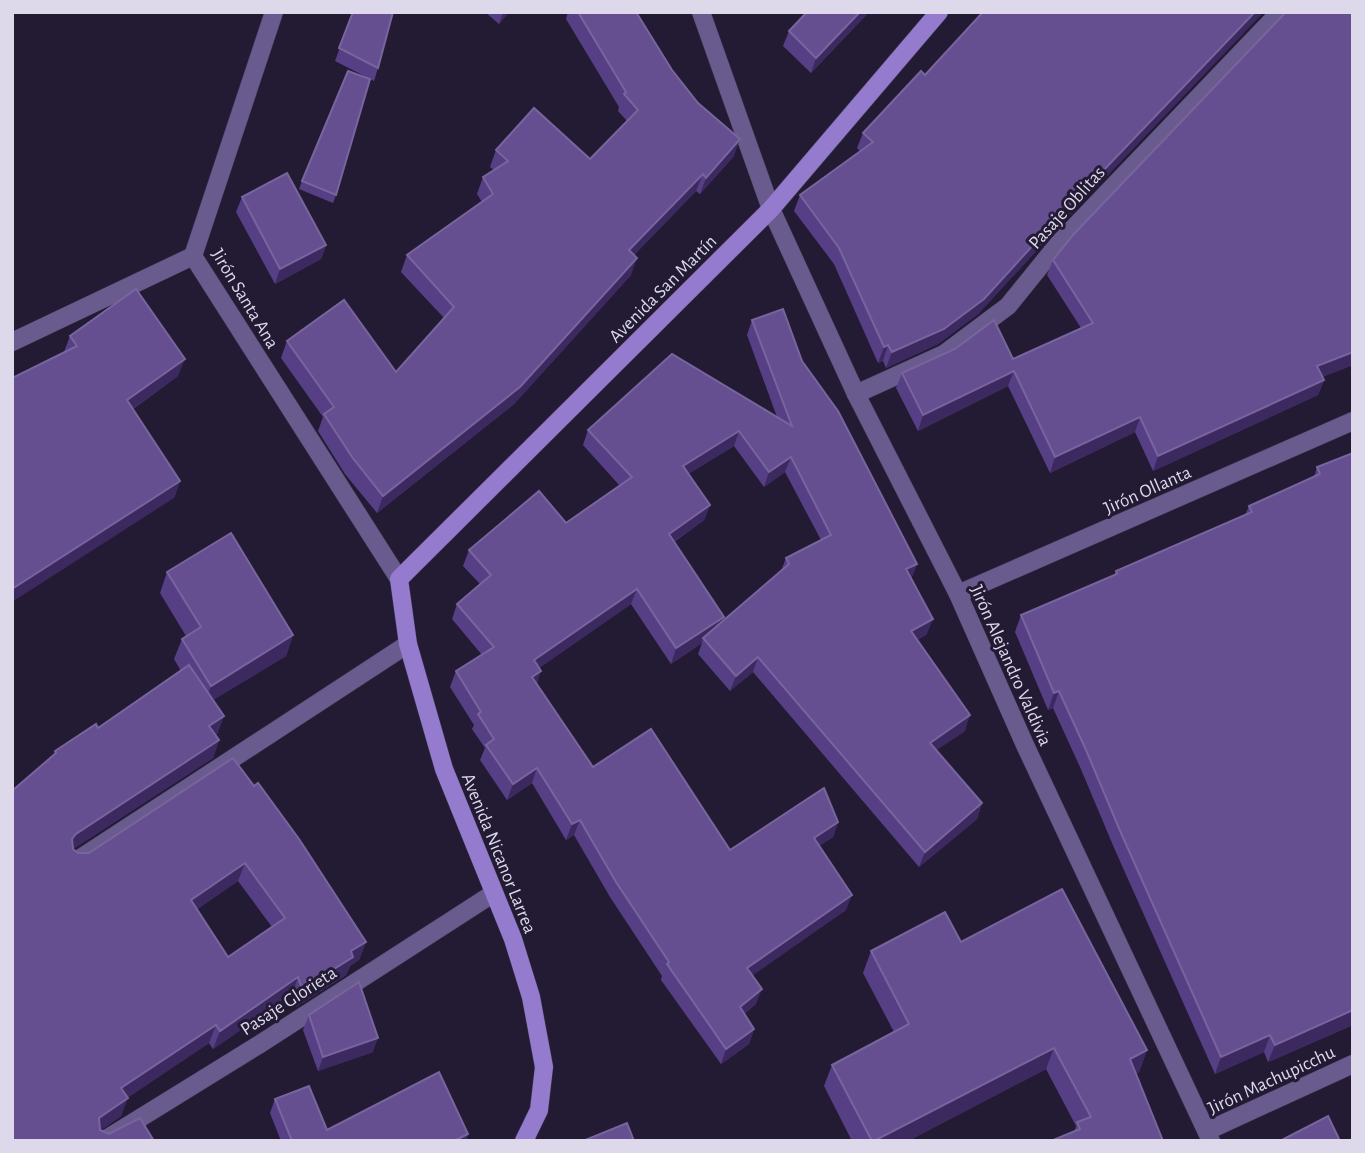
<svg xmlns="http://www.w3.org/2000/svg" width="1365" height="1153" viewBox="0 0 1365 1153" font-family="'Alegreya Sans',sans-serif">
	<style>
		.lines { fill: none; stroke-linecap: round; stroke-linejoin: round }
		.minor-casing { stroke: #3d364e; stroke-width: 19 }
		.secondary-casing { stroke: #3d364e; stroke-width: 19 }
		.minor { stroke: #6a5b8e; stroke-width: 18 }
		.secondary { stroke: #947bce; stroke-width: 18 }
		.wall { fill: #573f85; fill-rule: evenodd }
		.shaded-wall { fill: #3c2960 }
		.building { fill: #654f90; stroke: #78659e; stroke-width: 2; fill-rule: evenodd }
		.labels { text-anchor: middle; stroke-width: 6; stroke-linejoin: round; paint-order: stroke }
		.street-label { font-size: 19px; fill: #ddd9eb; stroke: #231b34 }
	</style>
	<rect width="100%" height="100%" fill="#231b34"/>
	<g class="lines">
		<g class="minor-casing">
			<g id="minor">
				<polyline points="274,12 193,256 399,579"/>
				<polyline points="701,12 771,209 856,394 958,594 1025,745 1211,1141"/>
				<polyline points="12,342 193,256"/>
				<polyline points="856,394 944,354 1008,306 1059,243 1280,12"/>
				<polyline points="958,594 1353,421"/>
				<polyline points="76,861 408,644"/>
				<polyline points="1207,1131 1353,1064"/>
				<polyline points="103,1141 260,1044 494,893"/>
			</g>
		</g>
		<g class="secondary-casing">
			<polyline id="secondary" points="524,1141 539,1110 544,1067 531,997 513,939 444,769 408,644 399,579 771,209 939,12"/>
		</g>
		<use href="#minor" class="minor"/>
		<use href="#secondary" class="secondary"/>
	</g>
	<g class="wall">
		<polygon points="353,12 378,68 374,81 335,61"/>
		<polygon points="485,12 509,12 499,24"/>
		<polygon points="568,12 636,12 672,70 734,156 700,194 696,191 634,255 631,275 514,404 377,513 345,474 318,431 323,417 281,358 287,341 396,372 444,318 401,272 407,255 482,202 477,194 483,177 494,170 490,167 496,150 590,159 627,121 618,111 619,107 566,19"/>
		<polygon points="805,12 869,12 811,73 783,46 789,31 806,13"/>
		<polygon points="1353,12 1353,365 1322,377 1324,380 1318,395 1153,471 1135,432 1050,473 1008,386 918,431 896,388 902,373 1013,359 1081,328 1047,275 1053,260"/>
		<polygon points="863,133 1051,235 978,314 938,344 886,368 883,361 878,363 834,264 794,211 800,195 860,151 857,148"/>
		<polygon points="302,181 336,195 333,203 299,189"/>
		<polygon points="242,197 326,245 321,259 275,284 236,212"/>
		<path d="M752 320 802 361 917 564 911 579 927 634 917 640 965 731 936 750 982 803 977 819 919 867 753 672 730 691 698 654 702 643 671 664 631 604 539 668 537 684 593 767 730 850 838 822 833 837 819 846 846 910 752 975 756 1004 744 1014 754 1029 749 1044 721 1064 661 980 662 976 610 897 574 835 566 840 532 783 507 800 480 760 485 748 472 729 474 725 450 687 456 671 482 655 452 619 457 604 480 584 463 566 469 550 566 523 620 486 583 445 588 430 777 417 747 335ZM734 446 764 487 785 472 821 540 786 558 781 571 722 623 724 617 674 542 704 520 710 505 688 474Z"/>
		<polygon points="70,336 178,376 133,409 180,481 174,498 64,352"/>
		<polygon points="1353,453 1353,1025 1268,1062 1264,1052 1215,1074 1115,850 1080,767 1053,708 1048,710 1015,632 1021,615 1114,576 1116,571 1245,515 1249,506 1314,477 1317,467"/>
		<path d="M167 572 293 635 286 656 213 700 224 716 217 734 215 735 219 740 213 758 73 849 78 853H89L233 758 366 942 359 960 350 966 346 975 296 1007 292 995 213 1049 209 1043 127 1098 121 1116 101 1130 109 1134 154 1141H12L53 756 55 751 98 728 181 671 174 659 182 639 186 636 160 593ZM238 881 272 927 228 957 197 909Z"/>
		<polygon points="961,942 1147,1050 1139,1072 1136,1074 1163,1141 1074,1132 1076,1126 1046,1069 908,1141 852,1141 824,1086 832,1065 894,1032 863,973 871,951"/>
		<polygon points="309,1015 373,1052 318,1071 303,1030"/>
		<polygon points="275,1099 327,1130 468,1134 466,1141 281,1141 270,1113"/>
	</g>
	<g class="shaded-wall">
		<polygon points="503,12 509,12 499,24"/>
		<polygon points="860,12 869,12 811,73 816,58"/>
		<polygon points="1255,12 1264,12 1051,235 978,314 938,344 886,368 892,352 1056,220"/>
		<polygon points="740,139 734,156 700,194 706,178"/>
		<polygon points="703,174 696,191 623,266 629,250"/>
		<polygon points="326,245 321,259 275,284 280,269"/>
		<polygon points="637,258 631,275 514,404 377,513 383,496"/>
		<polygon points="888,345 883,361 878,363 884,347"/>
		<polygon points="1353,352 1353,365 1311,381 1317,366"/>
		<polygon points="185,359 178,376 121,417 127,400"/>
		<polygon points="1014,371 1008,386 918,431 923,415"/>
		<polygon points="1324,380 1318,395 1153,471 1158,456"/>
		<polygon points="1140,417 1135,432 1050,473 1055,457"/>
		<polygon points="739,431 734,446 677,481 683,466"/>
		<polygon points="791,457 785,472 764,487 769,472"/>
		<polygon points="180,481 174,498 12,602 12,589"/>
		<polygon points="710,505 704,520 663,549 669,534"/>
		<polygon points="917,564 911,579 906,569"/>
		<polygon points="637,589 631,604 529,675 534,660"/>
		<polygon points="724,617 718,632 703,638 702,643 671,664 676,648"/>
		<polygon points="933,619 927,634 905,646 911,631"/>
		<polygon points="293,635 286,656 203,706 211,686"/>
		<polygon points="758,657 753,672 730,691 736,676"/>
		<polygon points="541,671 536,687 532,677"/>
		<polygon points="1059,691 1053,708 1048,710 1054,693"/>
		<polygon points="970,715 965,731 925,758 930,743"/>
		<polygon points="224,716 217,734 202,744 209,726"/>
		<polygon points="219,740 213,758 70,851 72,839 76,834"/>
		<polygon points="537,768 532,783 507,800 513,784"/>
		<polygon points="982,803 977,819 919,867 925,852"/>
		<polygon points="580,820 574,835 566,840 572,824"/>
		<polygon points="838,822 833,837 808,853 814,838"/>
		<polygon points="245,863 238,881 185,918 191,900"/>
		<polygon points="852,895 846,910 742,983 747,968"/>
		<polygon points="366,942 359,960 350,966 346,975 296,1007 302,989 351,951"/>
		<polygon points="298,977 292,995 213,1049 220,1031"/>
		<polygon points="762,989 756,1004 734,1022 740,1007"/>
		<polygon points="1353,1010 1353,1025 1268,1062 1275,1045"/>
		<polygon points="216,1025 209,1043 115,1106 121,1088"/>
		<polygon points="754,1029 749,1044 721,1064 726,1049"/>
		<polygon points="1270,1035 1264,1052 1215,1074 1221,1057"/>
		<polygon points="378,1038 373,1052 318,1071 323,1057"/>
		<polygon points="1054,1048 1046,1069 908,1141 874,1141"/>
		<polygon points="1147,1050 1139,1072 1122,1081 1130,1059"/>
		<polygon points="128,1098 121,1116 93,1136 99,1118"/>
		<polygon points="468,1134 466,1141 454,1141"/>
	</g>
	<g class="building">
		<polygon points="353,12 393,12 378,68 339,48"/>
		<polygon points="578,12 636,12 672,70 698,103 740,139 706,178 703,174 629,250 637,258 520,387 383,496 352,457 324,414 334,407 287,341 344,300 396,372 454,307 407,255 493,194 483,177 508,161 496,150 534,108 590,159 638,110 624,94 626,92"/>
		<polygon points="807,12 860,12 816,58 789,31"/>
		<polygon points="983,12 1255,12 1056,220 984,299 944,329 892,352 888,345 884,347 839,248 800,195 873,142 863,133 921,71 925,75"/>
		<polygon points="1286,12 1353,12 1353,352 1317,366 1324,380 1158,456 1140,417 1055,457 1014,371 923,415 902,373 955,349 994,320 1013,359 1093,323 1053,260 1073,235"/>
		<polygon points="348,71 370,79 336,195 302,181"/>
		<polygon points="287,173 326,245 280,269 242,197"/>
		<polygon points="136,289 185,359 127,400 180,481 12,589 12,378 77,346 70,336"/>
		<polygon points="783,309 802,361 838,411 917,564 906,569 933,619 911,631 970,715 930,743 982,803 925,852 758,657 736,676 703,638 789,564 786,558 831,535 791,457 769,472 739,431 683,466 710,505 669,534 724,617 676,648 637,589 534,660 541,671 532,677 593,767 651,729 730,850 824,788 838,822 814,838 852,895 747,968 762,989 740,1007 754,1029 726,1049 667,964 669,962 616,882 580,820 572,824 537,768 513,784 486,745 494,739 478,714 481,712 456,671 494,647 457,604 491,575 469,550 539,491 566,523 632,477 588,430 672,354 792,426 752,320"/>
		<polygon points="1353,453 1353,1010 1275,1045 1270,1035 1221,1057 1121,833 1086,750 1059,691 1054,693 1021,615 1117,574 1116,571 1252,512 1249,506 1320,474 1317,467"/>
		<polygon points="231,533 293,635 211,686 182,639 201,627 167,572"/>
		<path d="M189 665 224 716 209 726 219 740 76 834 72 839 73 849 78 853H89L233 758 254 786 258 783 299 839 366 942 351 951 353 957 302 989 298 977 220 1031 216 1025 121 1088 128 1098 99 1118 100 1130 109 1134 140 1118 154 1141H12V791L56 753 55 751 96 724 98 728ZM245 863 285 918 228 957 191 900Z"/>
		<polygon points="1062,889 1147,1050 1130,1059 1163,1141 1051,1141 1080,1129 1077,1122 1091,1117 1054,1048 874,1141 872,1141 832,1065 909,1024 871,951 945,912 961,942"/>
		<polygon points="359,982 378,1038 323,1057 309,1015"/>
		<polygon points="439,1072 468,1134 454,1141 292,1141 275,1099 309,1086 327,1130"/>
		<polygon points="1328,1116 1340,1141 1280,1141"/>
		<polygon points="627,1123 634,1141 583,1141"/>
	</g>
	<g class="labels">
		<g class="street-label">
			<text transform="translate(1066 207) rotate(-48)" y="7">Pasaje Oblitas</text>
			<text transform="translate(662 288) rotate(-45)" y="7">Avenida San Martín</text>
			<text transform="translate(246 298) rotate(59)" y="7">Jirón Santa Ana</text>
			<text transform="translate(1147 489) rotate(-24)" y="7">Jirón Ollanta</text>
			<text transform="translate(1012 665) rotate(66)" y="7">Jirón Alejandro Valdivia</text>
			<text transform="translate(500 853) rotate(68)" y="7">Avenida Nicanor Larrea</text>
			<text transform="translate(288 1000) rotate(-33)" y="7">Pasaje Glorieta</text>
			<text transform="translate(1271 1079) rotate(-25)" y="7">Jirón Machupicchu</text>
		</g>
	</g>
	<rect width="1365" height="1153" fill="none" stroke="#ddd9eb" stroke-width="28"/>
</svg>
